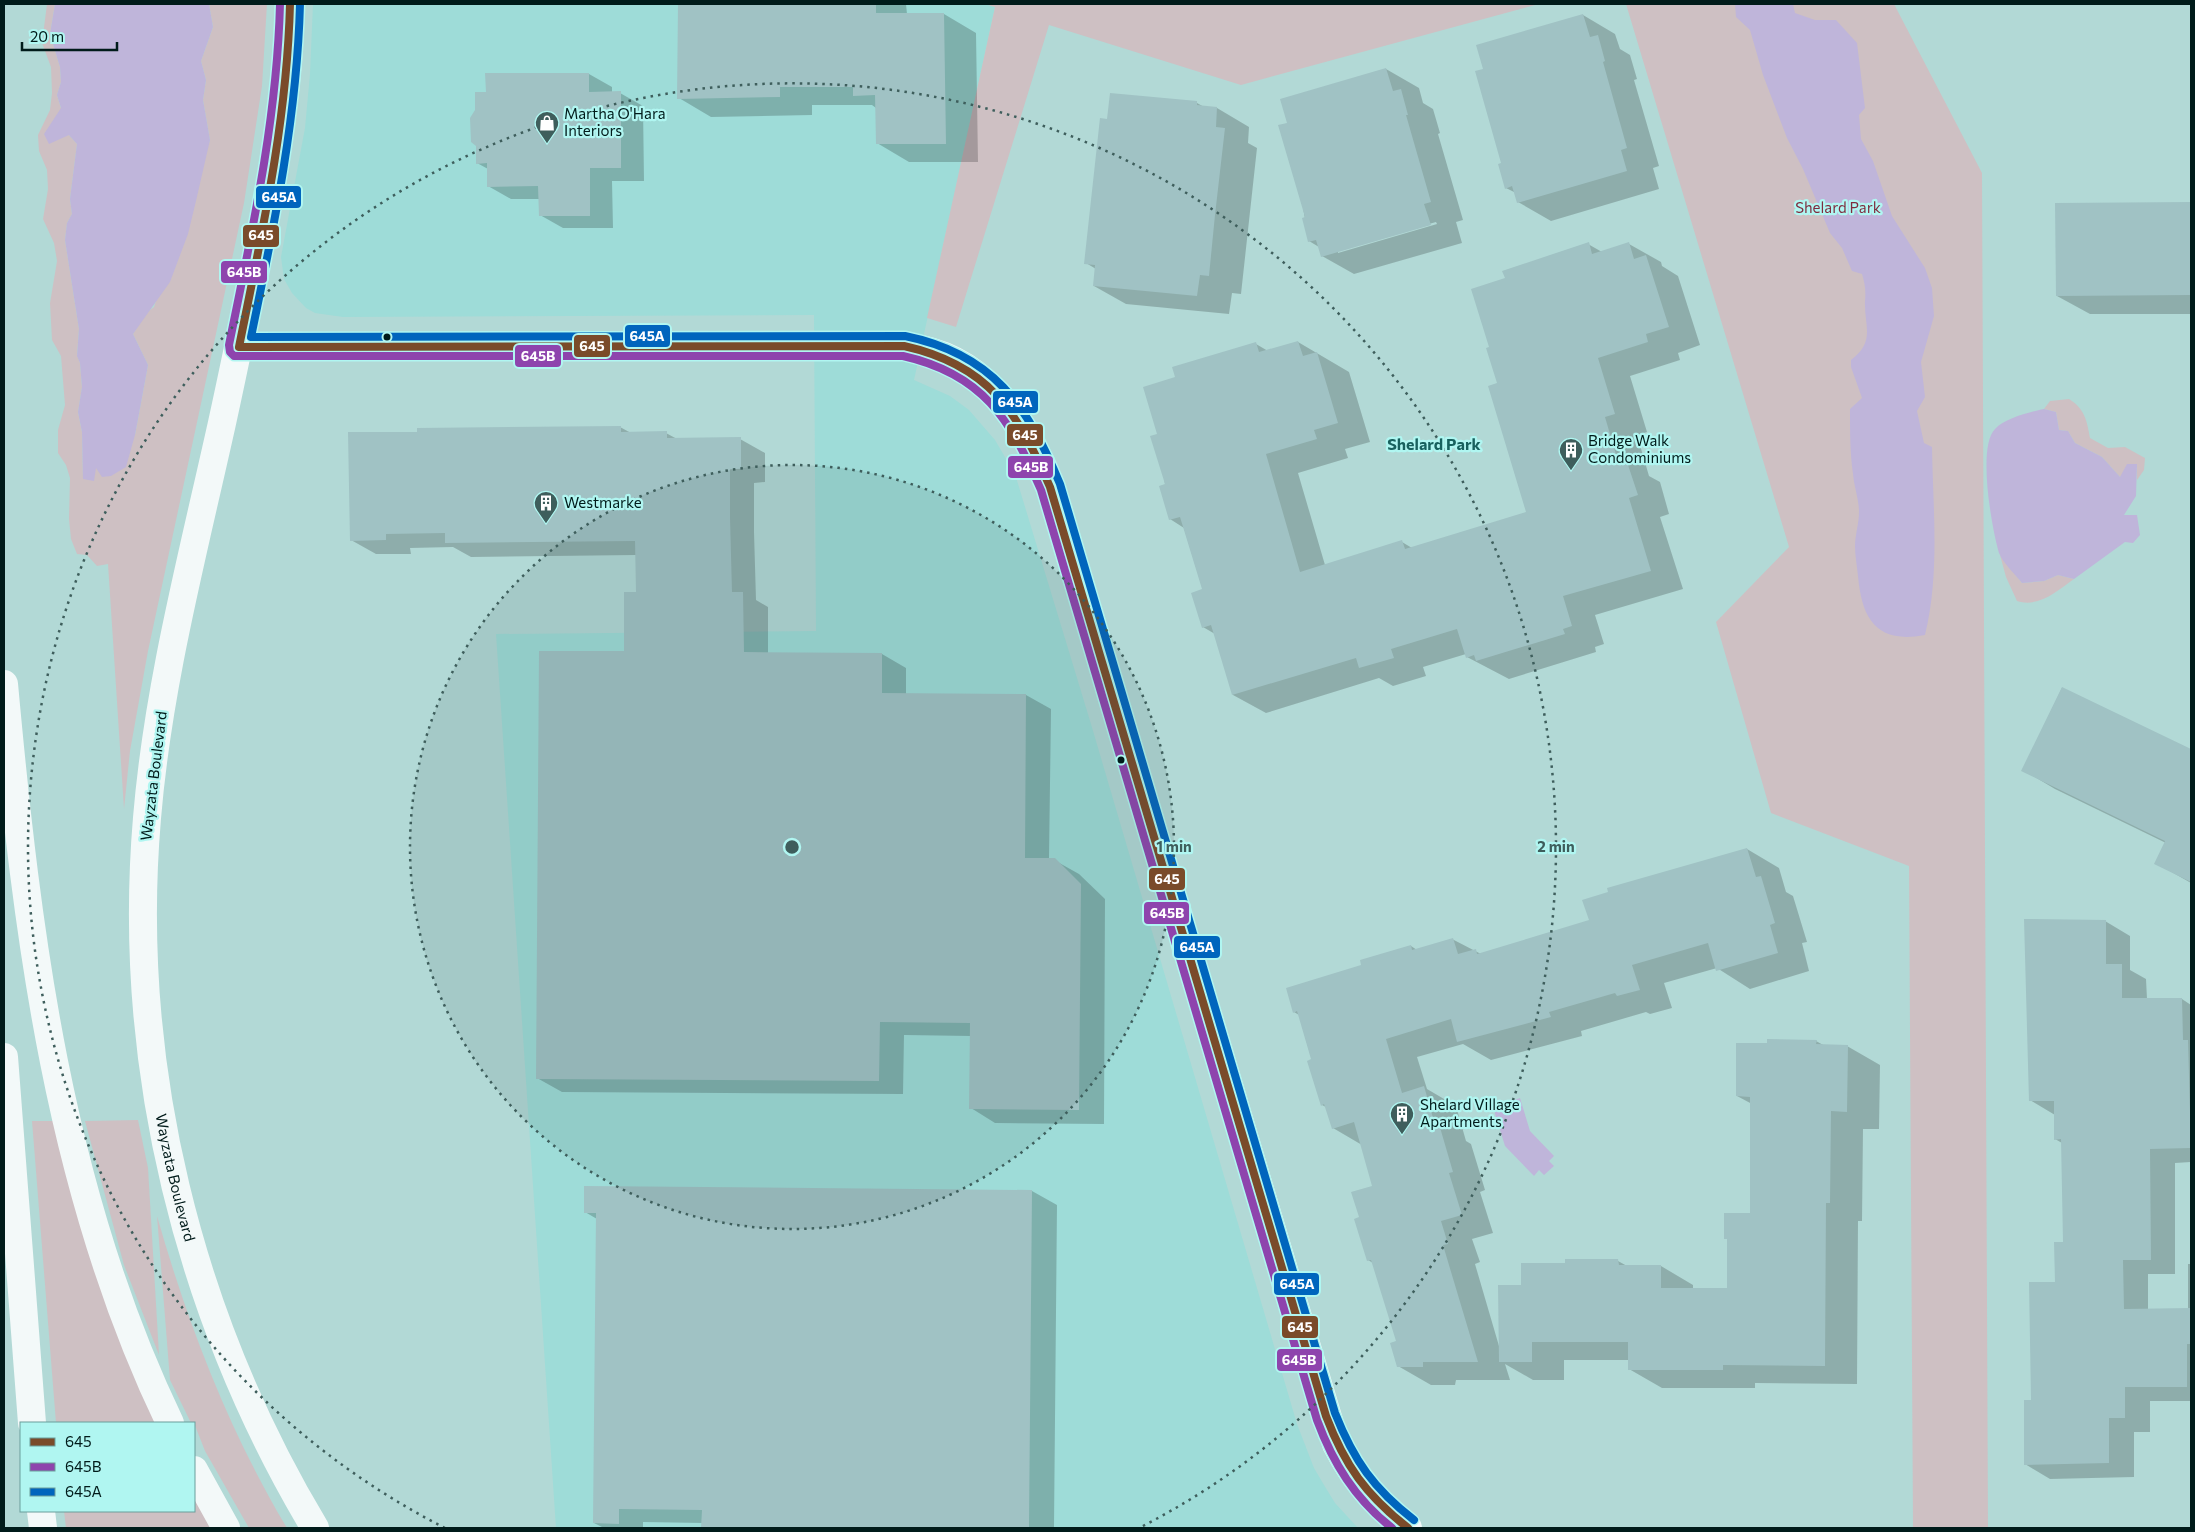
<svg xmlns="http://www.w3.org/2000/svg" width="2195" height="1532" viewBox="0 0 2195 1532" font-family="Commissioner,sans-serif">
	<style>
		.built { fill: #9edcd8 }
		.green { fill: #cec0c3 }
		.water { fill: #bfb5da }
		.shadow { fill: #0003; fill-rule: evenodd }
		.building { fill: #a0c2c4 }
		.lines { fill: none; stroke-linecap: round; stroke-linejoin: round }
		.minor { stroke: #f3f9f9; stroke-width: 28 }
		.highway { stroke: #f3f9f9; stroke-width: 28 }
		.bus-1-casing { stroke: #b0f6f1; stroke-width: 11 }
		.bus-2-casing { stroke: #b0f6f1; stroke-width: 11 }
		.bus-3-casing { stroke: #b0f6f1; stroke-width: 11 }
		.bus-1 { stroke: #7a4b2a; stroke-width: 8 }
		.bus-2 { stroke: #8e44ad; stroke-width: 8 }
		.bus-3 { stroke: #0065bd; stroke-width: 8 }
		.ring { fill: none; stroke: #3e5e5c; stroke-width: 2.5; stroke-dasharray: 2.5 5 }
		.bus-dot { fill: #001b1a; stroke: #b0f6f1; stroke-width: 2 }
		.labels { text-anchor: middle; stroke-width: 4.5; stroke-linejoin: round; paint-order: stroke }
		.poi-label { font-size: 15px; fill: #001b1a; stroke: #b0f6f1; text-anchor: start }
		.park-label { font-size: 15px; fill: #7f2c3e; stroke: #b0f6f1 }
		.street-label { font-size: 15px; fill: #001b1a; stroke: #b0f6f1 }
		.neighbourhood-label { font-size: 16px; font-weight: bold; fill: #18615e; stroke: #b0f6f1 }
		.centre { fill: #3e5e5c; stroke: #b0f6f1; stroke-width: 2.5 }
		.ring-label { font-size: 15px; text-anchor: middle; font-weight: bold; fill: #3e5e5c; stroke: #b0f6f1; stroke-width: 4.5; stroke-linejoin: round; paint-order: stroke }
		.line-badge { stroke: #b0f6f1; stroke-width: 2 }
		.badge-label { font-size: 14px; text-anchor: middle; font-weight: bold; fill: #fff }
	</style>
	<rect width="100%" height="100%" fill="#b2d9d6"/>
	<polygon class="built" points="313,4 985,4 995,7 914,380 950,396 969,410 995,440 1015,474 1091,724 1297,1424 1314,1468 1324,1485 1335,1503 1358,1528 556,1528 496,634 816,631 814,315 343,317 315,313 306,308 292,293 284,279 281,257 305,128 310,74"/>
	<g class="green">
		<polygon points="47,4 55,4 50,34 60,67 61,82 57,95 69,135 77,144 70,199 72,214 67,223 65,240 79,329 77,355 80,363 82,387 78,412 82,432 83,479 135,435 148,365 133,334 146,313 154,307 210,140 203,100 206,80 201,61 213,27 209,4 267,4 262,86 244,203 148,651 130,751 124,809 108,564 97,566 87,555 77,554 71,539 69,519 70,478 66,465 58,453 58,430 65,405 61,356 52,340 50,303 57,261 54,243 43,219 48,189 47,170 39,151 38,135 50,110 52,93 51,67 42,43"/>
		<polygon points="985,4 1539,4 1241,85 1049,25 956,327 927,318 995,7"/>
		<polygon points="1626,4 1894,4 1982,173 1988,1528 1913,1528 1909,866 1771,813 1716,622 1789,547"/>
		<path d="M2069 399C2085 409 2087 421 2090 438L2108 448 2125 447 2145 458 2144 470 2137 480V464L2120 477 2102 457 2075 443 2068 431 2059 430 2056 412 2044 409 2050 401Z"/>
		<path d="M2000 555 2022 583 2044 581 2058 575 2074 579C2057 591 2039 608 2017 601L2006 577Z"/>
		<polygon points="138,1120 148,1168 159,1355 124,1265 85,1121"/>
		<path d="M32 1121H53C77 1225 111 1326 156 1423H56Z"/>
		<path d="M157 1216C188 1325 229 1431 287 1528H249L205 1451 194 1423H191L170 1380Z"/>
		<polygon points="194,1496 211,1528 66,1528 64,1511 194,1511"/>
	</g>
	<g class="water">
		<polygon points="55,4 209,4 213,27 201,61 206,80 203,100 210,140 196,201 188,234 170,282 133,334 148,365 135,435 126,467 111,476 102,477 96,468 94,481 83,479 82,432 78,412 82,387 80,363 77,356 79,329 65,240 67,223 72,214 70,199 77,144 69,135 49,144 44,134 61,108 57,95 61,82 60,67 50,34"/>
		<path d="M1735 4H1793L1795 13 1815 20H1836L1857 43 1865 108 1859 115 1861 139 1873 161 1892 216 1925 268 1932 288 1934 316 1921 362 1925 397 1917 411 1924 443 1932 447C1933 510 1940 574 1925 635 1877 644 1862 620 1858 576 1857 566 1855 556 1855 546 1855 535 1859 523 1859 512 1859 499 1854 487 1853 474 1850 453 1850 431 1850 409L1862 398 1851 367V360C1876 341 1864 326 1865 301 1866 291 1865 284 1862 274L1852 271 1842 248 1830 233 1803 169 1787 138 1763 75 1750 30 1736 17Z"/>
		<path d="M2044 409 2056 412 2059 430 2068 431 2075 443 2102 457 2120 477 2127 464H2137L2136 496 2124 515H2137L2140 535 2133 543 2125 542 2074 579 2058 575 2044 581 2022 583C2015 574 2003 563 1999 553 1992 529 1977 447 1995 429 2005 418 2030 412 2044 409Z"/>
		<polygon points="1520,1098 1530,1131 1554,1156 1549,1161 1554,1166 1544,1175 1539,1170 1534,1176 1505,1146 1493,1107"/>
	</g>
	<g class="shadow">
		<polygon points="679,4 906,4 907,14 944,14 976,33 978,162 909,162 877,143 876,108 872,105 812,105 812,115 711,117 679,98"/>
		<polygon points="1583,15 1615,34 1620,49 1630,55 1637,79 1634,80 1659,166 1653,168 1659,189 1551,221 1518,202 1516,193 1506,188 1485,70"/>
		<path d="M1386 69 1419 88 1423 103 1433 109 1440 133 1438 134 1463 220 1456 222 1462 243 1354 274 1322 256 1319 247 1309 241 1288 124ZM1436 222 1437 224 1338 253V250Z"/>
		<polygon points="589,74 612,87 612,93 620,93 643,106 644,181 612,181 613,228 563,228 540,215 540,199 511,199 488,186 488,169 477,163 487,93 487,75"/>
		<polygon points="1197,103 1204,107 1217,108 1249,127 1248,143 1257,148 1241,294 1232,293 1229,314 1126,304 1094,286 1096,269 1086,263 1108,120"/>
		<polygon points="2191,204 2191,314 2090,314 2057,296 2057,205"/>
		<polygon points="1588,244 1602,252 1629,244 1661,262 1662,266 1678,276 1700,345 1678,353 1680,360 1630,376 1647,432 1637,435 1649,476 1660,482 1669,514 1660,517 1683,589 1595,615 1604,644 1595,647 1596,652 1509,679 1467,657 1466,654 1423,667 1426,676 1393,686 1379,678 1266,713 1233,695 1215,634 1203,627 1203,590 1184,528 1170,519 1158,435 1176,378 1256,344 1268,351 1298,342 1349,372 1370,442 1345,449 1348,458 1298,473 1325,565 1402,542 1412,548 1527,513 1491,348 1506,279"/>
		<polygon points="620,427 631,433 666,433 677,439 740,439 765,453 765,482 754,483 754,532 756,600 768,607 768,653 882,654 906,668 906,694 1026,695 1051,709 1049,859 1054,860 1079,874 1105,899 1104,1124 995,1123 971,1108 971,1036 904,1035 903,1094 562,1092 537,1078 637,593 636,555 471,557 453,547 410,548 411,554 376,554 351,540 418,433"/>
		<polygon points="2062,688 2191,751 2191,883 2156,863 2166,843 2055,789 2023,770"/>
		<polygon points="1747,849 1779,868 1786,892 1793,896 1807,942 1802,943 1809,971 1750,989 1717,968 1664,983 1672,1008 1650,1014 1646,1012 1581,1031 1582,1036 1491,1060 1463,1044 1417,1057 1427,1089 1456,1106 1466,1141 1471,1144 1485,1190 1480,1192 1493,1233 1472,1239 1480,1262 1475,1264 1499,1346 1523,1286 1567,1265 1618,1261 1627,1266 1661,1266 1693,1285 1693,1289 1728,1289 1729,1240 1725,1238 1751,1214 1752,1104 1737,1096 1768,1044 1816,1041 1825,1046 1847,1046 1880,1065 1879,1129 1863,1129 1862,1221 1858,1221 1857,1384 1755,1383 1755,1388 1662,1388 1629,1369 1629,1360 1564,1360 1564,1380 1533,1380 1505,1364 1510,1380 1456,1380 1455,1385 1431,1385 1398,1366 1398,1342 1373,1263 1368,1260 1360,1218 1374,1187 1362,1145 1333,1128 1326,1107 1322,1105 1312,1060 1299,1015 1294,1012 1363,966 1411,946 1417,950 1452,939 1481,954 1590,921"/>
		<polygon points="2105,921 2130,936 2130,970 2146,979 2147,999 2182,999 2191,1005 2191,1162 2175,1163 2175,1274 2148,1274 2148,1310 2188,1309 2188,1264 2191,1264 2191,1401 2150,1401 2150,1432 2134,1432 2134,1477 2050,1479 2025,1464 2032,1401 2064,1243 2062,1143 2055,1139 2055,1115 2030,1100"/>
		<polygon points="585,1187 1032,1191 1057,1205 1054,1528 703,1528 703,1523 643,1522 643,1528 604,1528 594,1523 597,1219 585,1212"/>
	</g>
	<g class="building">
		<polygon points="678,4 876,4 876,13 944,13 946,144 876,144 875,95 853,96 853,87 780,87 780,97 677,99"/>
		<polygon points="1583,14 1590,37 1598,35 1605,61 1603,62 1627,148 1621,150 1627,171 1517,203 1512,186 1505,189 1498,164 1501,163 1475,71 1483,69 1476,45"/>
		<polygon points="1386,68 1393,91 1401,89 1408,115 1406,115 1431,202 1424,204 1431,225 1321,257 1316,240 1308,242 1302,218 1305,217 1278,125 1287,123 1280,99"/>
		<polygon points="485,73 589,73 589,92 621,91 621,168 590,168 590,216 539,216 538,186 487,187 487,163 476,164 476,146 471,142 470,118 475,110 475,92 486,92"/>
		<polygon points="1110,93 1197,101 1197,105 1217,107 1216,127 1225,128 1215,215 1209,276 1200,275 1197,296 1093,286 1095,265 1084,264 1100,118 1107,119"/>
		<polygon points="2191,202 2191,295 2056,296 2055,203"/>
		<polygon points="1589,242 1592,254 1629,242 1634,259 1646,255 1669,327 1646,334 1648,342 1598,358 1615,414 1605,417 1619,465 1627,462 1638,495 1629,498 1651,571 1563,596 1572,626 1563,629 1565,634 1476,661 1474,655 1466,658 1457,629 1391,649 1394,658 1359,668 1356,658 1232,695 1211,625 1202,628 1191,593 1202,589 1180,517 1169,520 1159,486 1165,484 1150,436 1157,434 1143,387 1175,377 1172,367 1256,342 1259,352 1298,341 1303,356 1317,352 1338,423 1314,430 1317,439 1266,454 1300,572 1402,540 1405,549 1526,512 1488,386 1497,383 1486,348 1489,347 1471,289 1505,278 1502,271"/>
		<polygon points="621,426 621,432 667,431 667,438 741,437 741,469 730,469 730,517 732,592 743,592 744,652 882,653 882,693 1026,694 1025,858 1055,858 1081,884 1079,1110 969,1109 970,1023 880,1022 879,1081 536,1079 539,651 624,651 624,592 636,592 635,541 445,543 445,533 386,534 386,540 350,541 348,432 417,432 417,428"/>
		<polygon points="2062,687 2191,749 2191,882 2154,864 2165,841 2021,771"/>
		<polygon points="1747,848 1756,877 1761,876 1775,923 1770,925 1778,953 1716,971 1708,943 1632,965 1640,990 1617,996 1615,993 1549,1012 1551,1017 1457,1042 1451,1019 1386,1039 1402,1093 1424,1086 1435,1125 1439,1124 1453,1172 1449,1173 1462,1215 1441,1221 1448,1244 1443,1245 1478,1362 1423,1362 1423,1367 1397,1367 1390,1343 1396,1341 1371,1260 1367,1261 1354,1219 1359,1217 1351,1192 1372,1186 1354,1122 1332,1129 1324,1104 1321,1106 1307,1061 1311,1059 1297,1011 1293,1013 1286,988 1361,965 1360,960 1411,945 1412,950 1453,938 1458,954 1476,949 1477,954 1589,920 1582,900 1608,892 1607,888"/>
		<polygon points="2024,919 2106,920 2106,964 2122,964 2122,998 2182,998 2183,1040 2188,1040 2191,1148 2150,1149 2151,1260 2123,1260 2124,1309 2191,1308 2191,1344 2187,1344 2187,1387 2125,1387 2125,1418 2109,1418 2109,1463 2024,1465 2024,1400 2031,1400 2029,1282 2055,1282 2054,1242 2063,1242 2061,1139 2054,1140 2054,1101 2029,1101"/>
		<polygon points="1767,1039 1817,1040 1816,1044 1848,1045 1847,1112 1831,1111 1830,1203 1826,1203 1825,1366 1723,1365 1723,1370 1628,1370 1628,1342 1532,1342 1532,1362 1499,1362 1498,1285 1521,1285 1521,1263 1565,1263 1565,1259 1618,1259 1619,1265 1661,1265 1661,1288 1727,1288 1727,1239 1724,1239 1724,1213 1750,1213 1750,1097 1736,1096 1736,1043 1767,1043"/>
		<polygon points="584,1186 1032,1190 1029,1528 701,1528 702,1510 619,1509 619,1524 593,1523 596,1213 584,1213"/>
	</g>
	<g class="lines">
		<g class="minor">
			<path id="s1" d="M290 4C291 80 276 156 262 230 249 295 236 359 222 423 193 554 158 685 147 818 126 1065 188 1316 315 1528"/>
			<path d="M239 347 875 345C890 346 906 346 921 349 990 363 1026 427 1050 487L1336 1444C1355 1481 1374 1503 1408 1528"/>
		</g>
		<g class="highway">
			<path d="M4 684C27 936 59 1193 170 1423"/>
			<polyline points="4,1057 32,1423"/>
			<polyline points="194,1470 226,1528"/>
			<polyline points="41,1511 43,1528"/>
		</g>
		<g class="bus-1-casing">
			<path id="bus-1" d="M290 4C287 121 262 233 239 347L904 346C989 365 1017 411 1050 487L1326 1416C1345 1466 1366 1495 1408 1528"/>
		</g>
		<g class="bus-2-casing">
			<path id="bus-2" d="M280 4C277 120 252 232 229 345L230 352 234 356H903C983 374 1010 419 1041 490L1317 1420C1333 1463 1355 1499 1392 1528"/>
		</g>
		<g class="bus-3-casing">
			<path id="bus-3" d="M300 4C297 117 274 226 251 337L905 336C993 354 1027 405 1060 484L1335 1413C1354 1461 1374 1489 1414 1520"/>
		</g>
		<use href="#bus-1" class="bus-1"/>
		<use href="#bus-2" class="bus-2"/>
		<use href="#bus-3" class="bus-3"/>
	</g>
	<circle cx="792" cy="847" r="382" fill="#3e5e5c" fill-opacity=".12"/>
	<g class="ring">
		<circle cx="792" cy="847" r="382"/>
		<path d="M445 1528A764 764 0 1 1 1139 1528"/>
	</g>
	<defs>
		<g id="shop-pin" transform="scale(1.25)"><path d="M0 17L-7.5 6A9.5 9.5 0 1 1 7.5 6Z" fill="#3e5e5c" stroke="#b0f6f1"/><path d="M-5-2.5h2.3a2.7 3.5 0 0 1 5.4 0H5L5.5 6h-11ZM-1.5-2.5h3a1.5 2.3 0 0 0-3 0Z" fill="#fff"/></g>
		<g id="building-pin" transform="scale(1.25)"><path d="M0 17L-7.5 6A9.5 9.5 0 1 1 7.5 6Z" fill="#3e5e5c" stroke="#b0f6f1"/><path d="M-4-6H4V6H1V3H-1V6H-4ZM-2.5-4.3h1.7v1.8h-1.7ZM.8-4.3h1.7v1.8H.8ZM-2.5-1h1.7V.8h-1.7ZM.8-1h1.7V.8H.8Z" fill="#fff"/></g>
	</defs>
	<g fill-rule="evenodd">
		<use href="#shop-pin" x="547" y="123"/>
		<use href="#building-pin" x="1571" y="450"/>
		<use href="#building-pin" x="546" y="503"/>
		<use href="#building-pin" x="1402" y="1114"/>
	</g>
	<g class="bus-dot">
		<circle cx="387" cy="337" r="4.5"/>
		<circle cx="1121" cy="760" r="4.5"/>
	</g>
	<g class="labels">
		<g class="poi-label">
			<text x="564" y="119">Martha O'Hara<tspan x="564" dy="17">Interiors</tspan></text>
			<text x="1588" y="446">Bridge Walk<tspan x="1588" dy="17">Condominiums</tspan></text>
			<text x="564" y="508">Westmarke</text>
			<text x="1420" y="1110">Shelard Village<tspan x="1420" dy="17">Apartments</tspan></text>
		</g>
		<g class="park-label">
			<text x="1838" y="213">Shelard Park</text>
		</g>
		<g class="street-label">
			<text transform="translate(154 776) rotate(-83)" y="5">Wayzata Boulevard</text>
			<text dy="5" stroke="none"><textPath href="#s1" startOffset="1190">Wayzata Boulevard</textPath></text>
		</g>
		<g class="neighbourhood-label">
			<text x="1434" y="450">Shelard Park</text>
		</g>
	</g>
	<circle cx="792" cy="847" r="8" class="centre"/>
	<g class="ring-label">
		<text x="1174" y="852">1 min</text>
		<text x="1556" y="852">2 min</text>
	</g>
	<g class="line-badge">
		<rect x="255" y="185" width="47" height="24" rx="5" fill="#0065bd"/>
		<rect x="242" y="224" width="38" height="24" rx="5" fill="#7a4b2a"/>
		<rect x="220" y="260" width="48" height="24" rx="5" fill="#8e44ad"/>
		<rect x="624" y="324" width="47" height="24" rx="5" fill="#0065bd"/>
		<rect x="573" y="334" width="38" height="24" rx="5" fill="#7a4b2a"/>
		<rect x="514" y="344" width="48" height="24" rx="5" fill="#8e44ad"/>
		<rect x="992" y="390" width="47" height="24" rx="5" fill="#0065bd"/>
		<rect x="1006" y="423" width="38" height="24" rx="5" fill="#7a4b2a"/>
		<rect x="1007" y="455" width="47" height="24" rx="5" fill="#8e44ad"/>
		<rect x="1148" y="867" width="38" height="24" rx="5" fill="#7a4b2a"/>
		<rect x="1143" y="901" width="47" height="24" rx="5" fill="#8e44ad"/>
		<rect x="1173" y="935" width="48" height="24" rx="5" fill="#0065bd"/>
		<rect x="1273" y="1272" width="47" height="24" rx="5" fill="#0065bd"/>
		<rect x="1281" y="1315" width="38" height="24" rx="5" fill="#7a4b2a"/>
		<rect x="1276" y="1348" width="47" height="24" rx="5" fill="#8e44ad"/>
	</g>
	<g class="badge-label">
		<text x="279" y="202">645A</text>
		<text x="261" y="240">645</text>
		<text x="244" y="277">645B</text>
		<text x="647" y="341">645A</text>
		<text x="592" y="351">645</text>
		<text x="538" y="361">645B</text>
		<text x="1015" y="407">645A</text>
		<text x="1025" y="440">645</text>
		<text x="1031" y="472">645B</text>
		<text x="1167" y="884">645</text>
		<text x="1167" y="918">645B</text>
		<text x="1197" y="952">645A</text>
		<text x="1297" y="1289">645A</text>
		<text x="1300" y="1332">645</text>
		<text x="1299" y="1365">645B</text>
	</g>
	<rect width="2195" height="1532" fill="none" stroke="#001b1a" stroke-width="10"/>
	<rect x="20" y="1422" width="175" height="90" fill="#b0f6f1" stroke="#6a9e9b"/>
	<rect x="30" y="1438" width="25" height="8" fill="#7a4b2a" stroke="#6a9e9b"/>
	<text x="65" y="1447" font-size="15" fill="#001b1a">645</text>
	<rect x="30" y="1463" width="25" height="8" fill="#8e44ad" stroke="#6a9e9b"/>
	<text x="65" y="1472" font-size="15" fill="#001b1a">645B</text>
	<rect x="30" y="1488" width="25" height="8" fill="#0065bd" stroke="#6a9e9b"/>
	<text x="65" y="1497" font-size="15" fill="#001b1a">645A</text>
	<path d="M22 42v8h95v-8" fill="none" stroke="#001b1a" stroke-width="2.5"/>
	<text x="30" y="42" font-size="15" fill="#001b1a" stroke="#b0f6f1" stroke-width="4" paint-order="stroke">20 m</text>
</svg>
